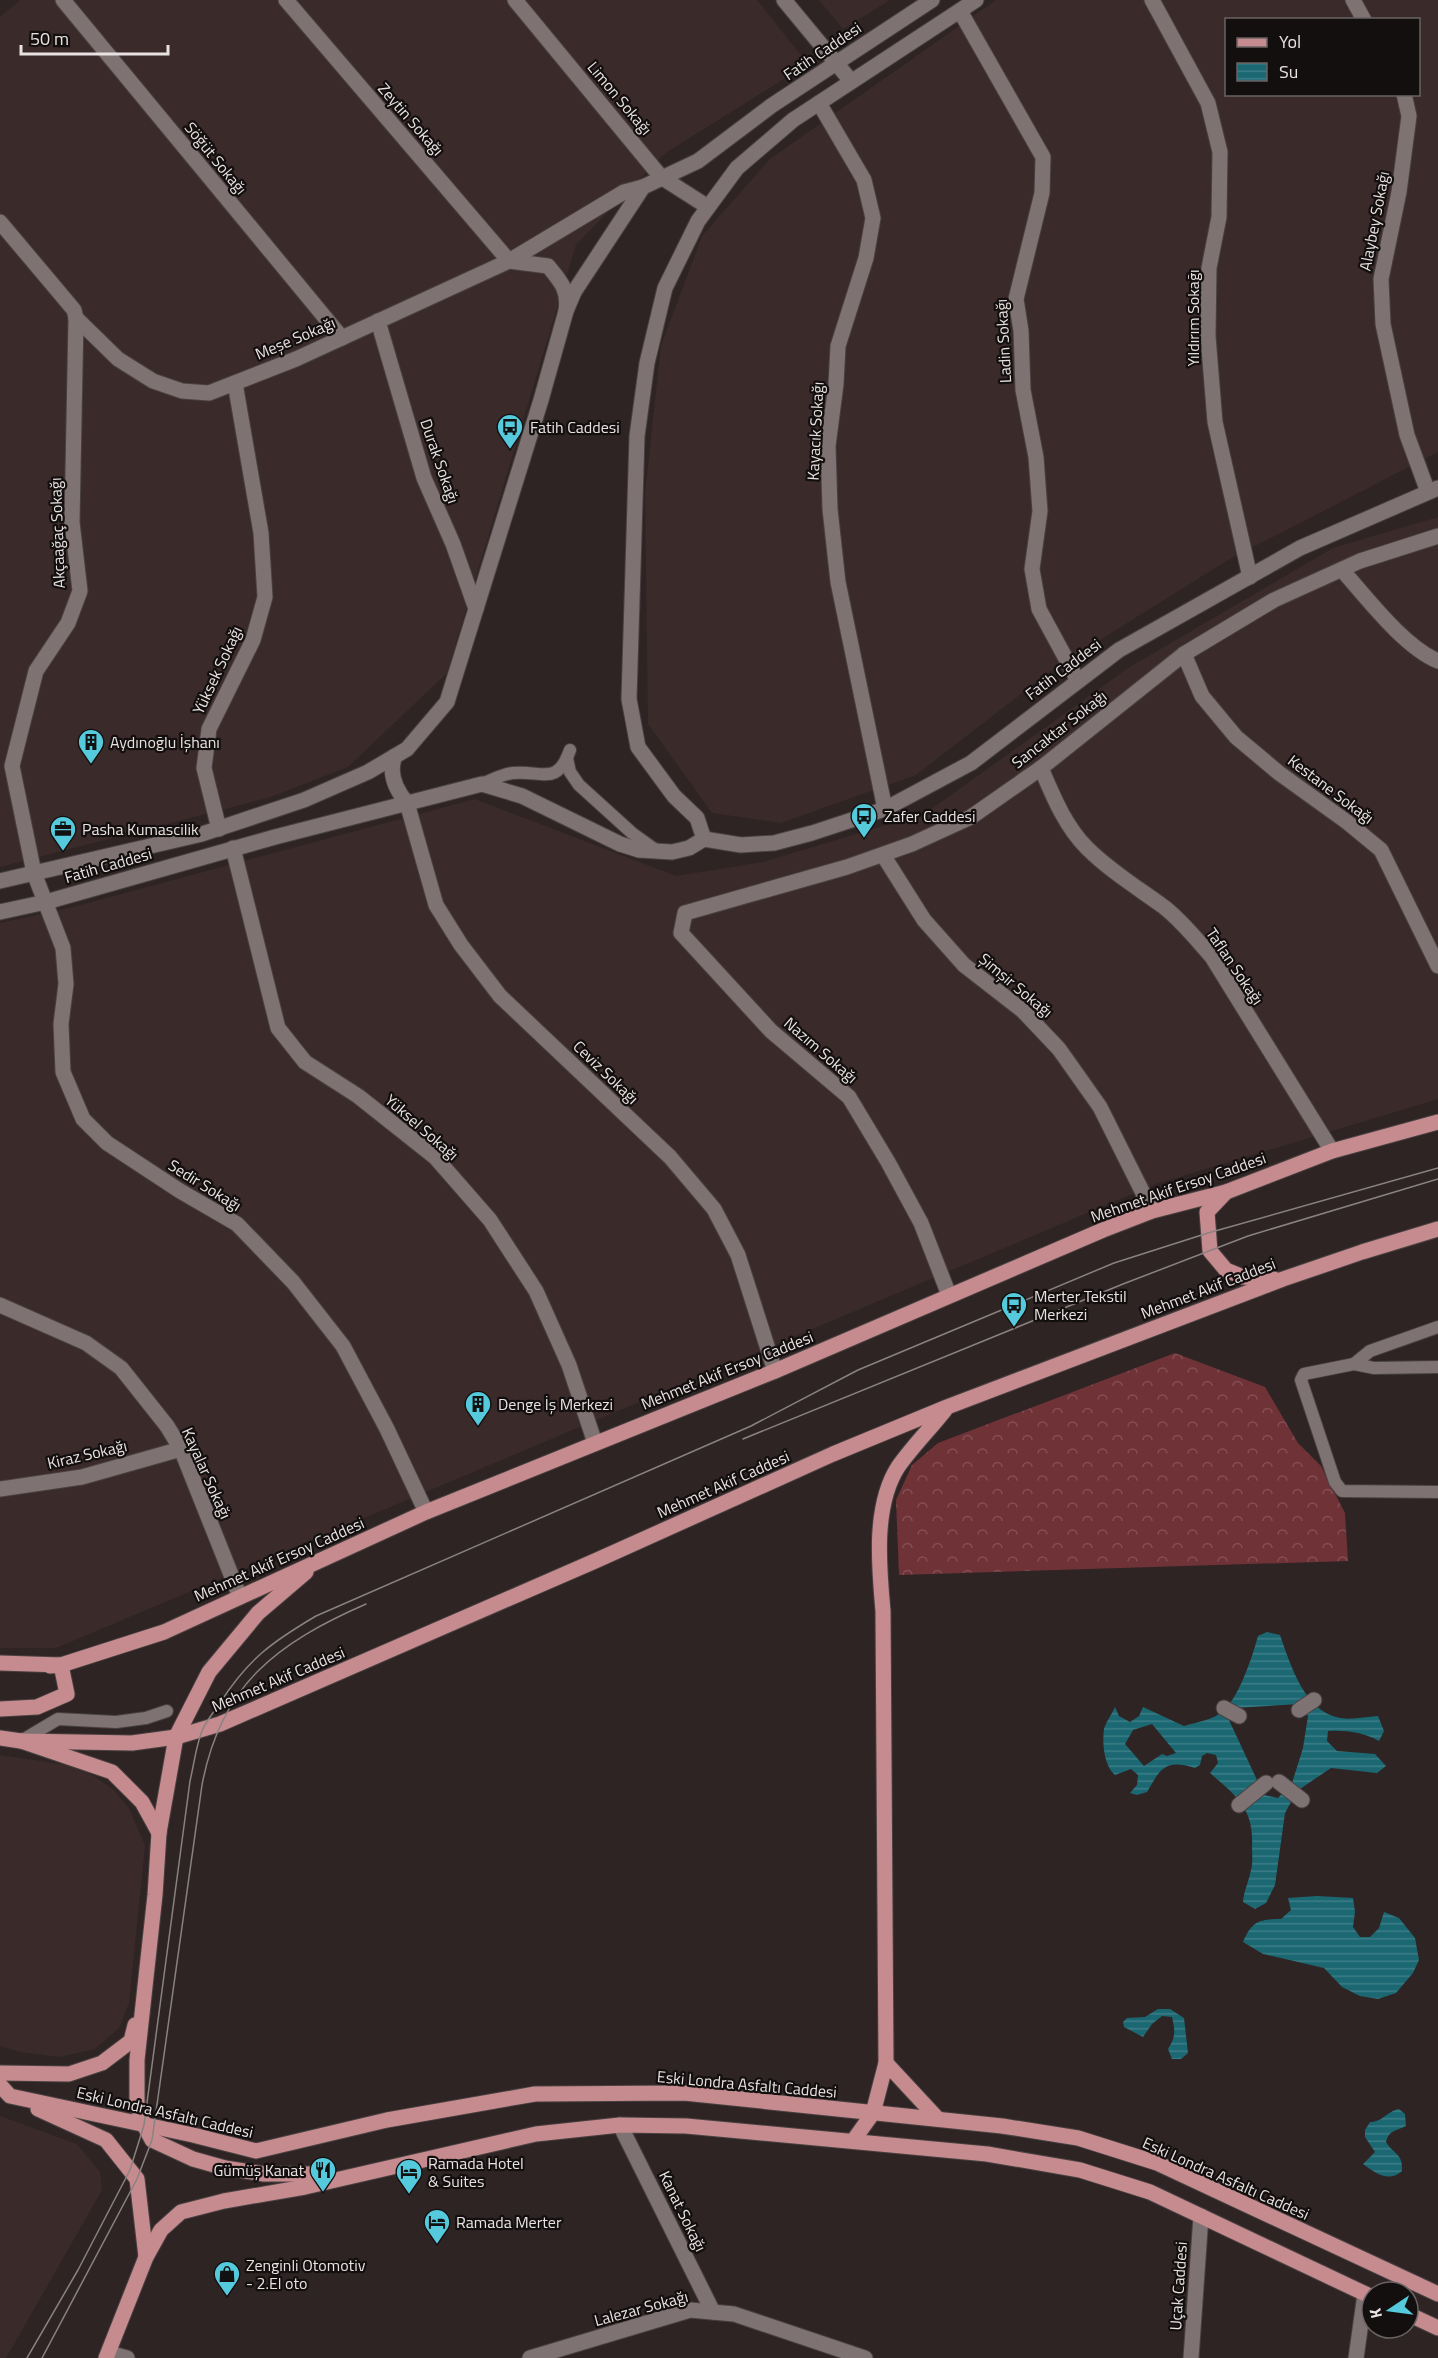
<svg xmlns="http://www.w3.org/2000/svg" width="1438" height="2358" viewBox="0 0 1438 2358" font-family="'Titillium Web',sans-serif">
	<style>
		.built { fill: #3b2a2a; fill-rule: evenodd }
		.forest { fill: url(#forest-crowns) }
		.water { fill: url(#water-rules); fill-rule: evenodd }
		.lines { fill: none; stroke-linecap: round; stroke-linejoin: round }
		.lane-casing { stroke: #494041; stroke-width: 14 }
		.street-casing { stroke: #494041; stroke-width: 17 }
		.secondary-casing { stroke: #494041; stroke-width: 17 }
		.primary-casing { stroke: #494041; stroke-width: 17 }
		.lane { stroke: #7e7272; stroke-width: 12 }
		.street { stroke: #7e7272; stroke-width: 15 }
		.secondary { stroke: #7e7272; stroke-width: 15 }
		.primary { stroke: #c68b8e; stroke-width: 15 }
		.tram { stroke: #8a8282; stroke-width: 1.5 }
		.labels { text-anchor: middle; stroke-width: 4.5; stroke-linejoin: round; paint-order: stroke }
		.street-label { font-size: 16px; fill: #e9e2e2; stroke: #130f0f }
		.poi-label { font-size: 16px; fill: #e9e2e2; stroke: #130f0f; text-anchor: start }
	</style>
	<defs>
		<pattern id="forest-crowns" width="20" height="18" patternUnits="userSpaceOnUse" patternTransform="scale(1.5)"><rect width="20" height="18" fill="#6f3237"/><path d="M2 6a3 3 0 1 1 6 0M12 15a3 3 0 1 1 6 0" fill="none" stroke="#844f54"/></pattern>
		<pattern id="water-rules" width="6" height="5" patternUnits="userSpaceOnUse" patternTransform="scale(1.5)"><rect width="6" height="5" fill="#1b6873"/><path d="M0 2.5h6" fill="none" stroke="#3c7d87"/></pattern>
	</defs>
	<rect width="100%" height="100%" fill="#2e2424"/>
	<g class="built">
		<polygon points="20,0 757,0 808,64 664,154 576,245 447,673 348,767 268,798 0,867 0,17"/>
		<polygon points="819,0 890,0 843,29"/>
		<path d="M996 0H1438V452L1228 560 1052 670 916 775 781 823 712 813 648 724 645 493 661 346 702 236 770 159ZM1226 20H1418V94H1226Z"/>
		<polygon points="1438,517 1438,1099 1156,1184 56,1648 0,1648 0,923 73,907 475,799 676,876 763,862 926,813 1128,668 1333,548"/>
		<polygon points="0,1755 67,1765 94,1776 115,1791 130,1810 145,1846 129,2003 119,2028 95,2049 59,2057 20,2052 0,2046"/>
		<polygon points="0,2116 77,2144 100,2172 102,2190 6,2358 0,2358"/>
	</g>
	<polygon class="forest" points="1175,1353 1265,1387 1298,1443 1321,1466 1345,1513 1348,1561 899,1575 896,1500 912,1465 938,1443"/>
	<g class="water">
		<path d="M1267 1632 1280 1635C1291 1666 1304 1711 1340 1718 1352 1720 1366 1717 1378 1716L1384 1731 1379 1741C1363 1732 1346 1730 1328 1731L1327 1741 1337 1751 1375 1754 1386 1766 1377 1773 1331 1768 1297 1791 1285 1813 1275 1885 1266 1903 1255 1909 1243 1902C1244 1890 1249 1881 1251 1870 1253 1863 1252 1854 1252 1846 1254 1808 1236 1796 1210 1773L1218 1763 1216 1755 1207 1753 1202 1756 1200 1765 1195 1768C1165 1759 1161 1768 1147 1792L1137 1795 1130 1793 1137 1785 1138 1775 1131 1769 1115 1775C1104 1766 1102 1743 1104 1729 1106 1722 1112 1714 1115 1707L1119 1716 1130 1722 1139 1716 1143 1707 1184 1726C1197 1722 1214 1720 1224 1710 1239 1697 1253 1655 1258 1636ZM1300 1704 1308 1716 1303 1748 1292 1783 1278 1798 1264 1795 1229 1720 1235 1708ZM1152 1724 1176 1753 1167 1756 1162 1754 1144 1766 1125 1744 1133 1730Z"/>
		<path d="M1317 1896 1353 1898 1355 1912 1353 1927 1360 1937H1370L1379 1928 1384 1912 1399 1918 1415 1938 1419 1960 1413 1973 1396 1993 1378 1999 1360 1996 1342 1987 1324 1968 1263 1954 1243 1942C1252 1921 1259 1919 1281 1919L1291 1910 1288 1898Z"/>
		<path d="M1158 2009H1170L1184 2018 1188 2053 1181 2059H1172L1168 2049C1176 2037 1175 2030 1172 2017L1162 2016 1152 2024 1143 2037 1124 2027 1123 2022 1127 2018 1145 2017Z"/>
		<path d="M1399 2109 1405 2114 1406 2126C1396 2131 1389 2130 1386 2142 1394 2155 1403 2153 1402 2171 1389 2183 1375 2173 1363 2164L1375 2152 1365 2137V2130L1370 2122C1383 2122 1387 2111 1399 2109Z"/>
	</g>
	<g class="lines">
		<g class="lane-casing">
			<g id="lane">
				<polyline points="567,758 570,772 579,785 632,833 657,851"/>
				<path d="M482 784C492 780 502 774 513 773 542 770 557 787 570 750"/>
				<polyline points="1354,1364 1370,1351 1438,1327"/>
				<polyline points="1438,1367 1374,1368 1354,1364 1304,1374 1301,1380 1335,1482 1342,1491 1438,1492"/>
				<polyline points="21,1741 58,1719 116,1722 146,1718 167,1711"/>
			</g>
		</g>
		<g class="street-casing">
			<g id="street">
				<polyline points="63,0 342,338"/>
				<path d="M286 0 509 261 548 266C561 282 569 290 566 311"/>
				<polyline points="515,0 661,177 708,207"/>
				<polyline points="1152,0 1208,103 1220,152 1219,217 1209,268 1208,336 1215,422 1250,577"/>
				<polyline points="1353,0 1364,20"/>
				<polyline points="960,11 1043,157 1042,193 1016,299 1021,331 1023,390 1036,457 1040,511 1032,569 1039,609 1078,681"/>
				<polyline points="1404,94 1409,116 1399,192 1381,279 1383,324 1407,435 1428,492"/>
				<polyline points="819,103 864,180 873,218 866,258 838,346 836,384 828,446 830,509 838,582 885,809"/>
				<polyline points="0,222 74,310 76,318 118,359 153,381 182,391 209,393 296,359 509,261 624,192 643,187"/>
				<polyline points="76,318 72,522 80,591 68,623 36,671 12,766 34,873 63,948 66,984 61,1024 63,1072 83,1119 107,1143 180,1191 237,1224 293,1282 343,1346 387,1429 426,1512"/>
				<polyline points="378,321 424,478 453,544 476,609"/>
				<path d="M1342 570C1367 598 1404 647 1438 661"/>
				<polyline points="1184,654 1202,696 1236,737 1279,773 1347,822 1381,850 1438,966"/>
				<path d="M1041 768C1053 796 1065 826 1087 848 1110 871 1138 888 1164 907 1182 921 1197 940 1212 957L1332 1151"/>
				<polyline points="407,803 436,905 461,945 500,996 670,1157 714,1209 738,1255 775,1371"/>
				<polyline points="219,829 204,768 209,729 253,640 265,597 261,533 235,383"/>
				<polyline points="233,848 278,1028 305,1062 358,1096 435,1157 490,1220 536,1291 569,1365 595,1443"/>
				<polyline points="883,855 924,920 964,965 1023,1011 1059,1049 1100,1107 1152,1211"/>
				<polyline points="949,1295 921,1223 888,1162 849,1097 771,1031 681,933 685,913 847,867 912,844 971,817 1041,768 1184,654 1274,600 1360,561 1438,536"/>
				<polyline points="0,1305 86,1343 121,1368 167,1426 181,1449 240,1597"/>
				<polyline points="0,1489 82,1477 181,1449"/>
				<polyline points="1224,1708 1239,1716"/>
				<polyline points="1299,1710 1314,1700"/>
				<polyline points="1279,1782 1302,1800"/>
				<polyline points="1239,1805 1266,1783"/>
				<polyline points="620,2125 713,2312"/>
				<polyline points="109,2353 127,2358"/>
				<polyline points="530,2358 690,2310 734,2314 865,2358"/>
				<polyline points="1191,2358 1201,2216"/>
				<polyline points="1356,2358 1365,2294"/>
			</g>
		</g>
		<g class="secondary-casing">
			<g id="secondary">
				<polyline points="784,0 851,81"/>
				<path d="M395 756C388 773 396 790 407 803"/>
				<polyline points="704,839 697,818 674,796 638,747 629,699 637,436 647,363 665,288 698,221 737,168 793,120 976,0"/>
				<polyline points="0,881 202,834 304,800 368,772 407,749 447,702 541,400 566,311 574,292 643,187 698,161 771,106 932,0"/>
				<polyline points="0,912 46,902 275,837 482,784 522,796 620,844 639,850 672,852 689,848 704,839 741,845 774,843 812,833 885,809 971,763 1119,650 1300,548 1438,488"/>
			</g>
		</g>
		<g class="primary-casing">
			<g id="primary">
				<polyline points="1226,1192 1207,1212 1210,1251 1226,1270 1243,1277 1274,1279"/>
				<polyline points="306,1572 258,1613 209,1672 176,1737 159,1833 155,1895 137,2060 137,2105 144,2125 152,2140 193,2159 225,2168 264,2174 328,2174"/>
				<polyline points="0,1663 61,1665 164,1632 426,1512 775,1371 1103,1230 1152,1211 1226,1192 1332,1151 1438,1122"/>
				<polyline points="0,1709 37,1707 67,1694 61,1665 50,1666"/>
				<polyline points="0,1738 21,1741 112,1772 142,1802 159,1833"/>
				<polyline points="21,1741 132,1743 176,1737 220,1724 595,1561 833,1454 947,1407 1283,1279 1362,1252 1438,1229"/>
				<polyline points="886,2063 938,2119"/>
				<polyline points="0,2073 69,2074 102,2063 131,2041 135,2025"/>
				<polyline points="0,2085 10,2096 193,2135 256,2151 387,2120 535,2094 684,2093 1002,2126 1078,2138 1157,2163 1438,2294"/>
				<polyline points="38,2109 106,2140 137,2179 146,2257"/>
				<path d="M853 2141 873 2113 886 2063 883 1611C879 1567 873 1506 898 1467 912 1447 930 1429 945 1410"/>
				<polyline points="1408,2314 1438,2328"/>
				<polyline points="106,2358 146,2257 161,2230 181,2212 224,2201 305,2187 536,2134 620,2125 686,2126 987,2154 1080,2170 1150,2192 1372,2297"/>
			</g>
		</g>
		<use href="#lane" class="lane"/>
		<use href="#street" class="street"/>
		<use href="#secondary" class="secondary"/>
		<use href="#primary" class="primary"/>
		<g class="tram">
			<polyline points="743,1439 1123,1284 1248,1236 1438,1179"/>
			<path d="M27 2358 78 2270 130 2170 144 2125 190 1781C194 1764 196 1746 202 1731 206 1721 214 1712 220 1703 248 1659 272 1642 316 1616L751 1426 858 1370 1114 1263 1208 1233 1438 1168"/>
			<path d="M42 2358 137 2179 152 2140 202 1785C221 1684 277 1643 366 1604"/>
		</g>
	</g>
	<defs>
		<g id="bus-pin" transform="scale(1.35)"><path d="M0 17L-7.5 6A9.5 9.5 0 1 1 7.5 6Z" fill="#54cadc" stroke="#130f0f"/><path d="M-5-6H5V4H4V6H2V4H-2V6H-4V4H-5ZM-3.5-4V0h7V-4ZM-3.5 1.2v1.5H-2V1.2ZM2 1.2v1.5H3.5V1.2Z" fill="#111"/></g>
		<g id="building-pin" transform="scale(1.35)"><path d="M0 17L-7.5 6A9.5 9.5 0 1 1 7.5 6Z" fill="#54cadc" stroke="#130f0f"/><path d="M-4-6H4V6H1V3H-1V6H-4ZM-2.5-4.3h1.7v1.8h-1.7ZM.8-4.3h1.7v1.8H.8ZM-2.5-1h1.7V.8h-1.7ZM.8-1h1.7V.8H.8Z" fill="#111"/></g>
		<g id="office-pin" transform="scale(1.35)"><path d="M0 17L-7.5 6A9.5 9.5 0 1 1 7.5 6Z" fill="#54cadc" stroke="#130f0f"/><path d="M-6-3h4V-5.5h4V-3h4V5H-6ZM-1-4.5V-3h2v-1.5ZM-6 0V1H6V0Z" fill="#111"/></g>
		<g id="restaurant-pin" transform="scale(1.35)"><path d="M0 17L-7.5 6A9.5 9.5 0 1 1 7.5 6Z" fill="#54cadc" stroke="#130f0f"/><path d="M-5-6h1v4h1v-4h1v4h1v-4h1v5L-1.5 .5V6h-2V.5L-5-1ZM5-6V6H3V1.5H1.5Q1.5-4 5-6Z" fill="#111"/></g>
		<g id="hotel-pin" transform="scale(1.35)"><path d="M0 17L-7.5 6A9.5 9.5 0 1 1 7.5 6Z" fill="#54cadc" stroke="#130f0f"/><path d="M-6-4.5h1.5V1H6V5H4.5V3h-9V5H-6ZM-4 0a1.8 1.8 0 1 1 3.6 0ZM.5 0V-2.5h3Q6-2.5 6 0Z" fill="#111"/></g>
		<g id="shop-pin" transform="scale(1.35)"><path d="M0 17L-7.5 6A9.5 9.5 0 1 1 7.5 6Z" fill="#54cadc" stroke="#130f0f"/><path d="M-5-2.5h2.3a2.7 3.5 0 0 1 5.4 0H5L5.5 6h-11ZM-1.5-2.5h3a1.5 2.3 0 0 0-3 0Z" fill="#111"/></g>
	</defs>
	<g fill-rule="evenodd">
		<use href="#bus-pin" x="510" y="427"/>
		<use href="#building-pin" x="91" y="742"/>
		<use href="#bus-pin" x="864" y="816"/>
		<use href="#office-pin" x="63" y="829"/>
		<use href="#bus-pin" x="1014" y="1305"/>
		<use href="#building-pin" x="478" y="1404"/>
		<use href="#restaurant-pin" x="323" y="2170"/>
		<use href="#hotel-pin" x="409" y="2172"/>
		<use href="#hotel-pin" x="437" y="2222"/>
		<use href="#shop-pin" x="227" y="2274"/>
	</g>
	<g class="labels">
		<g class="street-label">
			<text transform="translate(822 51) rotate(-34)" y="6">Fatih Caddesi</text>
			<text transform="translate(620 98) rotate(50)" y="6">Limon Sokağı</text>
			<text transform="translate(411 119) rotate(49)" y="6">Zeytin Sokağı</text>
			<text transform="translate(216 158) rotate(51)" y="6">Söğüt Sokağı</text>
			<text transform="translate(1374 221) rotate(-79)" y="6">Alaybey Sokağı</text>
			<text transform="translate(1193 318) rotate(-90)" y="6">Yıldırım Sokağı</text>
			<text transform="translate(295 338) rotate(-23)" y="6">Meşe Sokağı</text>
			<text transform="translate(1003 341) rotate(-93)" y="6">Ladin Sokağı</text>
			<text transform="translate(815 431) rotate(-87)" y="6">Kayacık Sokağı</text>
			<text transform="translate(440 461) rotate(71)" y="6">Durak Sokağı</text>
			<text transform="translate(57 533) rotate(-92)" y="6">Akçaağaç Sokağı</text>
			<text transform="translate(1063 669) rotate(-37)" y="6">Fatih Caddesi</text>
			<text transform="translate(217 670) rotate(-65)" y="6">Yüksek Sokağı</text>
			<text transform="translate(1059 729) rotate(-38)" y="6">Sancaktar Sokağı</text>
			<text transform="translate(1331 789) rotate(37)" y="6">Kestane Sokağı</text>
			<text transform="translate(108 865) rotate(-16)" y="6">Fatih Caddesi</text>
			<text transform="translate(1235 966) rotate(56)" y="6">Taflan Sokağı</text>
			<text transform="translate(1016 985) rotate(40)" y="6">Şimşir Sokağı</text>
			<text transform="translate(821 1050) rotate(41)" y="6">Nazım Sokağı</text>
			<text transform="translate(606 1072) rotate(44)" y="6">Ceviz Sokağı</text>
			<text transform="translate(422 1127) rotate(41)" y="6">Yüksel Sokağı</text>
			<text transform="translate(205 1185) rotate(32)" y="6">Sedir Sokağı</text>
			<text transform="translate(1178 1187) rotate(-19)" y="6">Mehmet Akif Ersoy Caddesi</text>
			<text transform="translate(1208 1288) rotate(-21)" y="6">Mehmet Akif Caddesi</text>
			<text transform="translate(727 1370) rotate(-22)" y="6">Mehmet Akif Ersoy Caddesi</text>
			<text transform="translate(87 1454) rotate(-13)" y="6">Kiraz Sokağı</text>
			<text transform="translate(207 1473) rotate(66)" y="6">Kayalar Sokağı</text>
			<text transform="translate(723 1484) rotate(-24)" y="6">Mehmet Akif Caddesi</text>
			<text transform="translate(279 1559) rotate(-24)" y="6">Mehmet Akif Ersoy Caddesi</text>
			<text transform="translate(278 1679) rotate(-23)" y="6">Mehmet Akif Caddesi</text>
			<text transform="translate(747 2084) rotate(5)" y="6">Eski Londra Asfaltı Caddesi</text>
			<text transform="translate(165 2112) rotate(13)" y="6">Eski Londra Asfaltı Caddesi</text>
			<text transform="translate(1226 2178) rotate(24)" y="6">Eski Londra Asfaltı Caddesi</text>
			<text transform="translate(683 2211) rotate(64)" y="6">Kanat Sokağı</text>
			<text transform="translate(1178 2286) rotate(-86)" y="6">Uçak Caddesi</text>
			<text transform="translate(641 2308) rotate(-15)" y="6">Lalezar Sokağı</text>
		</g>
		<g class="poi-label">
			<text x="530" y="433">Fatih Caddesi</text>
			<text x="110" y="748">Aydınoğlu İşhanı</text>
			<text x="884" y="822">Zafer Caddesi</text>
			<text x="82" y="835">Pasha Kumascilik</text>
			<text x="1034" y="1302">Merter Tekstil<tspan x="1034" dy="18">Merkezi</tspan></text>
			<text x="498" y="1410">Denge İş Merkezi</text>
			<text x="428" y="2169">Ramada Hotel<tspan x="428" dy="18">&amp; Suites</tspan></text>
			<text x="304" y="2176" text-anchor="end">Gümüş Kanat</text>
			<text x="456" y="2228">Ramada Merter</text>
			<text x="246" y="2271">Zenginli Otomotiv<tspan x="246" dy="18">- 2.El oto</tspan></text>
		</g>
	</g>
	<rect x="1225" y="18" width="195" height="78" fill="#130f0f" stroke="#696363" stroke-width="1.5"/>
	<rect x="1237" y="38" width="30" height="9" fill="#c68b8e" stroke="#696363" stroke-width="1.5"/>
	<text x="1279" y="48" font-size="18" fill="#e9e2e2">Yol</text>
	<rect x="1237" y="63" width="30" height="18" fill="url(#water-rules)" stroke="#696363" stroke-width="1.5"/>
	<text x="1279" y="78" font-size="18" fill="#e9e2e2">Su</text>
	<g transform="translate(1390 2310) rotate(257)"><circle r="28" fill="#130f0f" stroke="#696363" stroke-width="1.5"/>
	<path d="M0-4.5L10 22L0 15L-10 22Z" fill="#54cadc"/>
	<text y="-9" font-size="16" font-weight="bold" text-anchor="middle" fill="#e9e2e2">K</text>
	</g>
	<path d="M21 45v9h147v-9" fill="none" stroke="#e9e2e2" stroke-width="3"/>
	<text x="30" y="45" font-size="18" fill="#e9e2e2" stroke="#130f0f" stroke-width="4.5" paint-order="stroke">50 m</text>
</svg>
